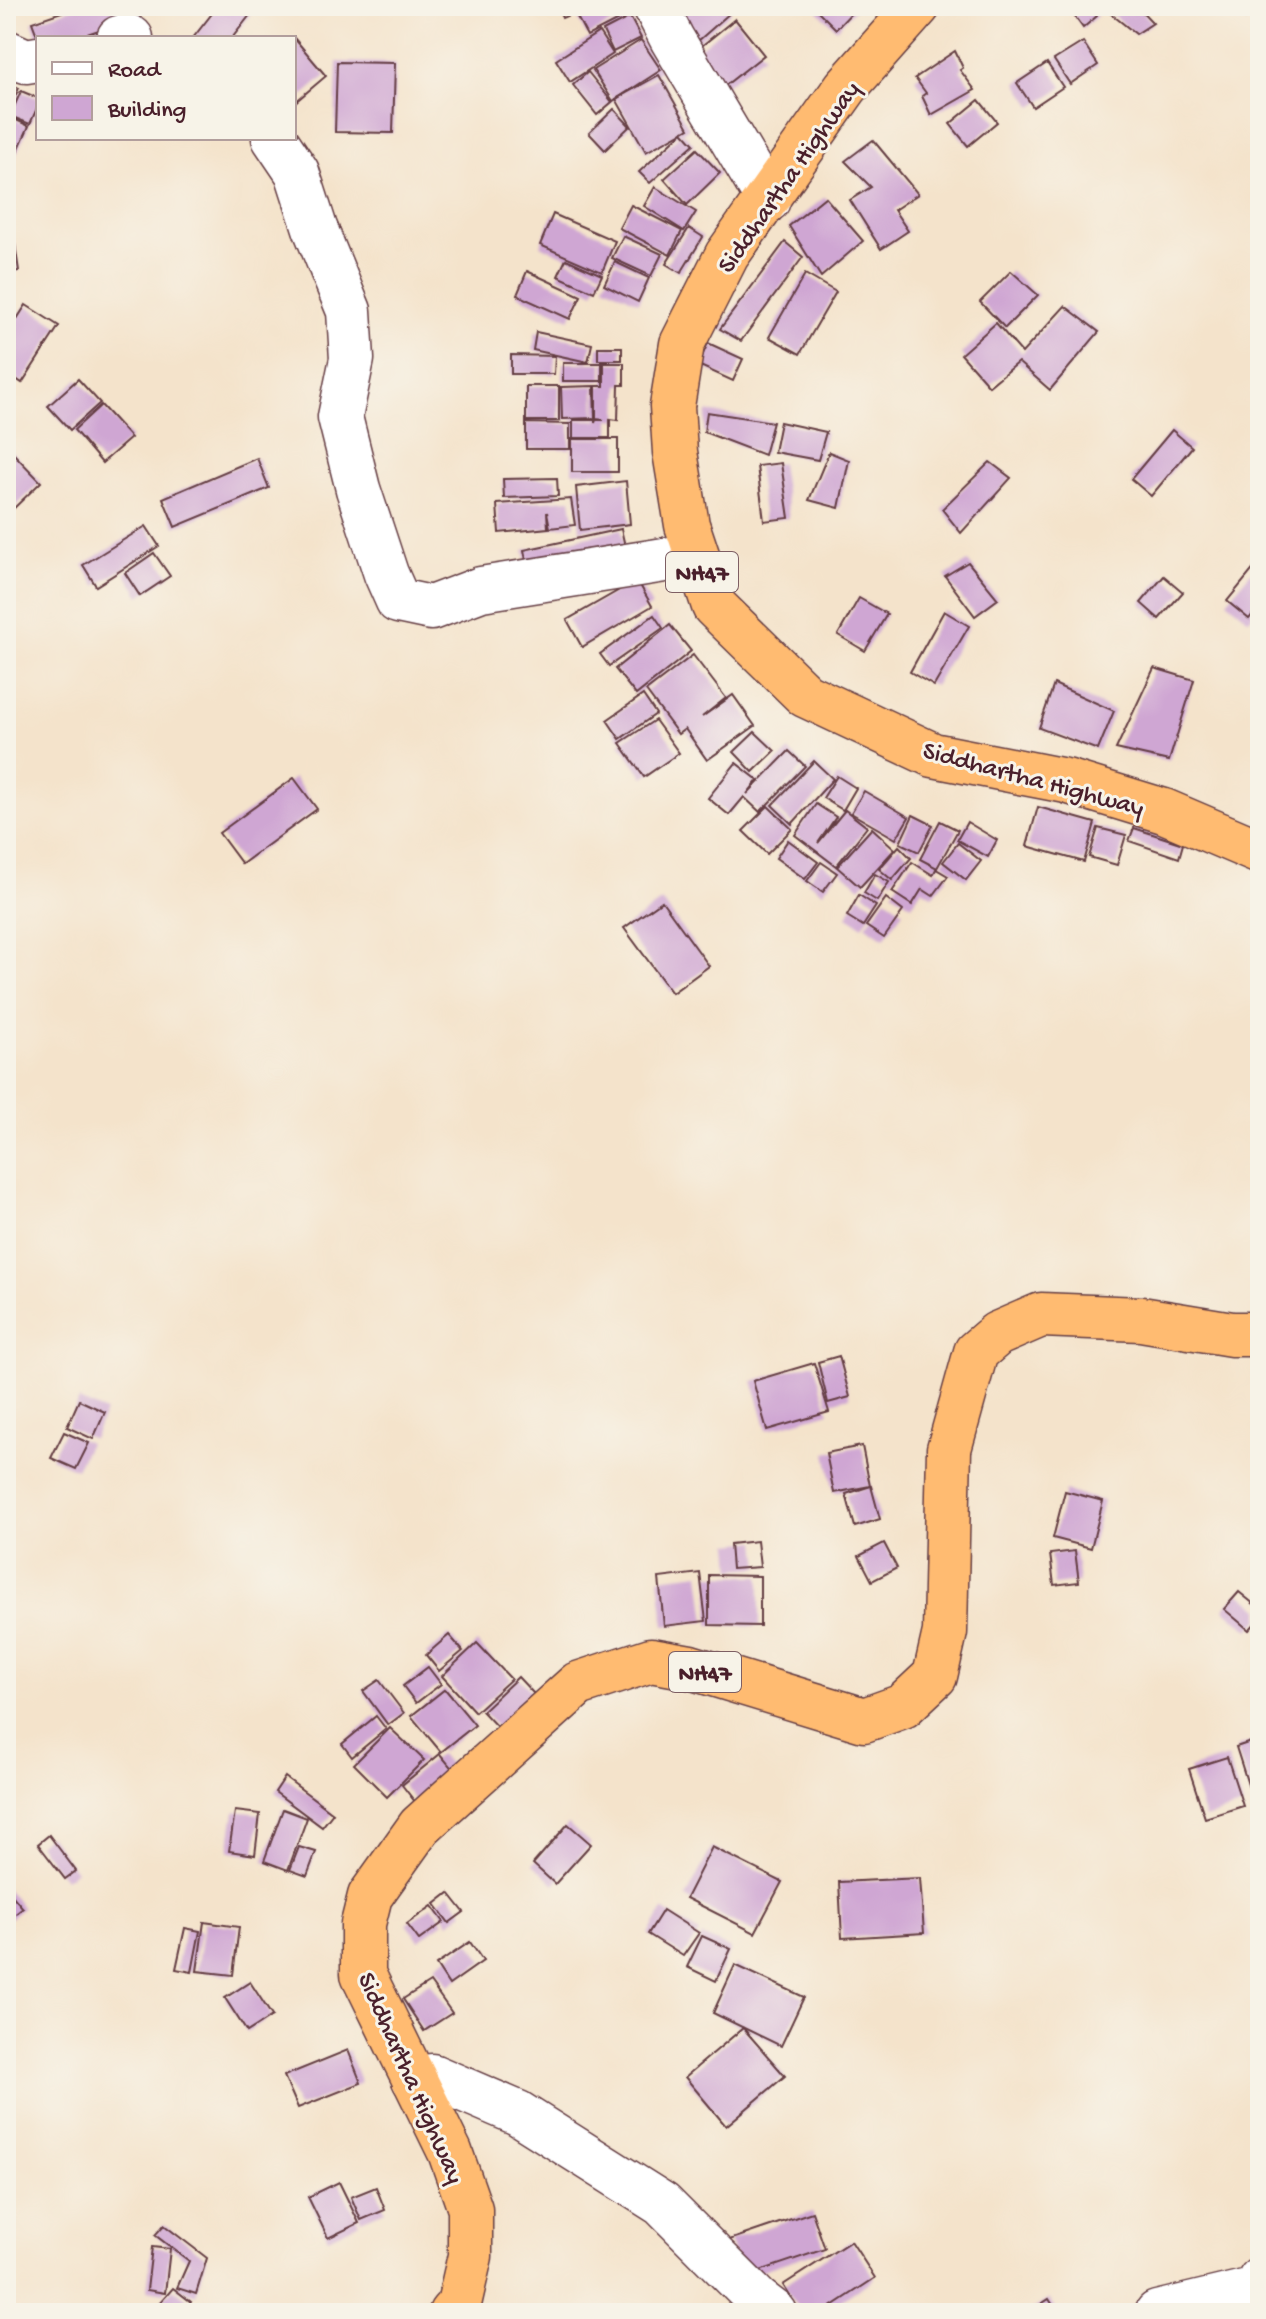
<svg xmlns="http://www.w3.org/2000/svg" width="1266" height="2319" viewBox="0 0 1266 2319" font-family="'Gochi Hand',sans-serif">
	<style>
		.building { fill: #cfa6d3 }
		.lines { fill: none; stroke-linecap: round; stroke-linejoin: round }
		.minor-casing { stroke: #643c43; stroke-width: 47 }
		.highway-casing { stroke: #643c43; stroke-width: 47 }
		.minor { stroke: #fff; stroke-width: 44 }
		.highway { stroke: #ffbb71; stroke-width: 44 }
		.labels { text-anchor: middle; stroke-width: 6; stroke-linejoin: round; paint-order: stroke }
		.shield { fill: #f7f3e8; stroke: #7e5f64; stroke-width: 2 }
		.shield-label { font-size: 24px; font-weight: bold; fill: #4a1f2b }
		.street-label { font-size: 26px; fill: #4a1f2b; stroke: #f7f3e8 }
	</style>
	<rect width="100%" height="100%" fill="#f7f3e8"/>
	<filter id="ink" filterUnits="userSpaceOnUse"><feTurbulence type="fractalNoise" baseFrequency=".0125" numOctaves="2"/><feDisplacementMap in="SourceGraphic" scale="16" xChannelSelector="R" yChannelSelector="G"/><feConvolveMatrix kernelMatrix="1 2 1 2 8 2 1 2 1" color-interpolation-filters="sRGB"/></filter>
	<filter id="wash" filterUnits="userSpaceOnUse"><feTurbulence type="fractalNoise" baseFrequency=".006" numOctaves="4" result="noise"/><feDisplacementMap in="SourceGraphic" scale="32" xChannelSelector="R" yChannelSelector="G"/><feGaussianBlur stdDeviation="1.8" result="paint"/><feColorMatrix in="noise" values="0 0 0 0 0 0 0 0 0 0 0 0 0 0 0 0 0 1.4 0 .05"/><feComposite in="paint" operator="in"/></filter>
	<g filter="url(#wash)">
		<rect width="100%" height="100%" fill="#f4e3cb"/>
		<g id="blocks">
			<g class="building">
				<polygon points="79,6 118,6 123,22 75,38 38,38 32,22"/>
				<polygon points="218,6 257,6 232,38 193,38"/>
				<polygon points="557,6 590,6 562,18"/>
				<polygon points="598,6 626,6 630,14 587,36 577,17"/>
				<polygon points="689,6 725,6 731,12 698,41 676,17"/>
				<polygon points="813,6 858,6 836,29"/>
				<polygon points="1067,6 1091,6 1097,16 1083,28"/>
				<polygon points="1119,6 1137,6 1153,23 1136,34 1110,13"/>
				<polygon points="1237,6 1260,6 1260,11 1246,19"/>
				<polygon points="630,17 641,38 613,52 603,31"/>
				<polygon points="735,19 764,55 722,88 693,53"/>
				<polygon points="599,32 613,54 570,82 556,60"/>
				<polygon points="294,38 326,76 294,103"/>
				<polygon points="641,40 661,70 613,101 593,70"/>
				<polygon points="1083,42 1098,65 1070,84 1054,60"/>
				<polygon points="955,51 963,68 960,70 975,90 931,115 922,96 926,93 915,78"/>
				<polygon points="337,62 395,63 393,133 335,132"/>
				<polygon points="1047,63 1063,87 1033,107 1017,83"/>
				<polygon points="588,72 612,102 597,115 573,85"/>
				<polygon points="659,75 689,128 646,152 616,99"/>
				<polygon points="6,82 19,88 6,115"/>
				<polygon points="21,91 38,98 38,106 30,124 10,116"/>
				<polygon points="979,100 997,122 968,146 950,124"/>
				<polygon points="614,109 630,126 605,150 589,133"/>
				<polygon points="10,117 29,126 6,177 6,127"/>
				<polygon points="683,132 694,144 650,183 639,172"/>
				<polygon points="873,140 918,194 894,210 908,231 881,249 850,200 871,187 845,161"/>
				<polygon points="697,149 720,173 687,205 664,179"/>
				<polygon points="655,187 696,212 684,231 644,206"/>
				<polygon points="825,197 863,241 821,277 789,226"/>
				<polygon points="631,205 682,231 670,255 619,228"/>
				<polygon points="553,214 615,241 602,272 540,245"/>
				<polygon points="689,228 703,237 681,273 666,264"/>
				<polygon points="623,236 662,254 651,276 612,258"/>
				<polygon points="785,242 803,257 741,341 720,329"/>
				<polygon points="15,244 19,271 6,273 6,245"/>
				<polygon points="566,259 602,275 594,292 558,276"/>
				<polygon points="615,262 649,278 638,302 604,285"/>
				<polygon points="527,271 581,296 570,319 517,295"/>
				<polygon points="1011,271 1038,295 1005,328 980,302"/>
				<polygon points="805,274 836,292 800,354 769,337"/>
				<polygon points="26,305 59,326 22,383 6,372 6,336"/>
				<polygon points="1065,306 1099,332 1050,390 1018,362 989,386 961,354 996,323 1022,353"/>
				<polygon points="536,332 592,344 588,362 533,350"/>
				<polygon points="708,343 743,359 733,381 698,365"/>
				<rect x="598" y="347" width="24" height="13"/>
				<polygon points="511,355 555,356 554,374 511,374"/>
				<rect x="563" y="363" width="39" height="18"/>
				<polygon points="604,363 624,363 624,385 619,385 618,420 610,419 610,438 573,438 573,420 595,420 595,423 596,420 604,420 596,419 596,386 604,386"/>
				<polygon points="78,379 100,403 70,430 48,406"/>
				<rect x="526" y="386" width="33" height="35"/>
				<polygon points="594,386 595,418 562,419 561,387"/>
				<polygon points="101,405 131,438 102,463 74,430"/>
				<polygon points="707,412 773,422 764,455 704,432"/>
				<polygon points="780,422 826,432 818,460 774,452"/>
				<polygon points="526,423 570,424 570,449 526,449"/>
				<polygon points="1172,430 1192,447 1151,496 1131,479"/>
				<rect x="572" y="439" width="46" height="33"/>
				<polygon points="9,449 41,482 10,512 6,507 6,452"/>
				<polygon points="829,452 849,460 839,508 809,500"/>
				<polygon points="257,458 269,488 175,527 163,498"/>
				<polygon points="990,462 1011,478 961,533 942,509"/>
				<polygon points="781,463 789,518 764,521 757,466"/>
				<polygon points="557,478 558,496 504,498 503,479"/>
				<polygon points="626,481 630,524 580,530 576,487"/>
				<polygon points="571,499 575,525 550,528 547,512 548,528 499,533 497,504"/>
				<polygon points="146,526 159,546 96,586 83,565"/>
				<polygon points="621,529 627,555 529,575 524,550"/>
				<polygon points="154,553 170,576 140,596 125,573"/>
				<polygon points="1260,561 1260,605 1249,619 1227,601"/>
				<polygon points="968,562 998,599 975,616 945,576"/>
				<polygon points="1164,576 1183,592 1159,619 1141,603"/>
				<polygon points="637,580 652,606 582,647 567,620"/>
				<polygon points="859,598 887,614 865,651 838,635"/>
				<polygon points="944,611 969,626 934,686 910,672"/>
				<polygon points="654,615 663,628 609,666 600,654"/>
				<polygon points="670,625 691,651 636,695 615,669"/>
				<polygon points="693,655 726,698 702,717 733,695 755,726 707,760 685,729 678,734 646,691"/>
				<polygon points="1154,668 1194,680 1169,761 1116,749"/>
				<polygon points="1054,684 1114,711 1098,750 1039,728"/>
				<polygon points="643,695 656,714 620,739 607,720"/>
				<polygon points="655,720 679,753 644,777 620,743"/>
				<polygon points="755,732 775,751 753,772 734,752"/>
				<polygon points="789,751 805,766 760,812 744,797 729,815 708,798 736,763 758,780 747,794"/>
				<polygon points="814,761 833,779 792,824 772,805"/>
				<polygon points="837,776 856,788 843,810 823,798"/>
				<polygon points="294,778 317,809 242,864 219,833"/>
				<polygon points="864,791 909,817 896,839 851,813"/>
				<polygon points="816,804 836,817 818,843 845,810 867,827 836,866 795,835"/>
				<polygon points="768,806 792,829 767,854 743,831"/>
				<polygon points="1038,807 1095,823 1084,862 1027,846"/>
				<polygon points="913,815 933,825 919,852 900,843"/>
				<polygon points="940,821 958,830 937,868 920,859"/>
				<polygon points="967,822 997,840 988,857 957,840"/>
				<polygon points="872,828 895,849 860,887 837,867"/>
				<polygon points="1098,828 1126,835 1117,865 1089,857"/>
				<polygon points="1134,828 1183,844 1179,858 1129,841"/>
				<polygon points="788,840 818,862 805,879 776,858"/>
				<polygon points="958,843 981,861 966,880 943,862"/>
				<polygon points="899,846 911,858 892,880 879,869"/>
				<polygon points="821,862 837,873 823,892 807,881"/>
				<polygon points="912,862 933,875 936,869 948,876 933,896 922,889 912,905 892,892"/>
				<polygon points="875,874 889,882 877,901 864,893"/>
				<polygon points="859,895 876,906 863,926 847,916"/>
				<polygon points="886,898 903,911 884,938 866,926"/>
				<polygon points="662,901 709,966 672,993 624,928"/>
				<polygon points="839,1356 850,1397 828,1403 818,1362"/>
				<polygon points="814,1363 829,1412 767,1430 753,1381"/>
				<polygon points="79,1400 105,1412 93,1439 67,1427"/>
				<polygon points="64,1432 89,1443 76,1469 51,1458"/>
				<polygon points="862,1446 870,1486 834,1493 826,1453"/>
				<polygon points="871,1486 880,1519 855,1527 846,1494"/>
				<polygon points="1065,1491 1103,1501 1091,1548 1053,1538"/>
				<polygon points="757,1541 760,1567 732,1569 730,1544"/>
				<polygon points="884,1543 897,1568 872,1581 859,1556"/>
				<polygon points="1075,1551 1079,1582 1054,1585 1050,1554"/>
				<polygon points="700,1573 706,1621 664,1626 659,1578"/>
				<polygon points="709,1575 760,1576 760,1626 709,1625"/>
				<polygon points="1239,1592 1260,1609 1260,1618 1249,1630 1224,1609"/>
				<polygon points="449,1635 463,1651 439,1671 426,1655"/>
				<polygon points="477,1643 511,1679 475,1712 442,1676"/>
				<polygon points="428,1667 441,1684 416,1703 403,1686"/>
				<polygon points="518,1677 534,1694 498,1728 482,1711"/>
				<polygon points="379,1680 404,1713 388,1725 363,1691"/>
				<polygon points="445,1689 475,1725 441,1752 411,1716"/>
				<polygon points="376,1716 386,1729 352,1757 342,1744"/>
				<polygon points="390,1728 424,1760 387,1797 354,1764"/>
				<polygon points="1260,1739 1260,1788 1250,1791 1236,1747"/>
				<polygon points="440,1754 455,1772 416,1803 402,1785"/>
				<polygon points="1227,1757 1243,1806 1205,1818 1189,1769"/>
				<polygon points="285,1777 333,1813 322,1827 275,1792"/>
				<polygon points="283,1809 307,1818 288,1870 264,1861"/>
				<polygon points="235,1811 260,1814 255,1855 229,1851"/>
				<polygon points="568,1824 591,1844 555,1884 533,1864"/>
				<polygon points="49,1835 76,1871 65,1879 38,1844"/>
				<polygon points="299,1847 316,1852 307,1876 290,1870"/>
				<polygon points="712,1847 782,1882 755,1933 686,1898"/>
				<polygon points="920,1878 924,1933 842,1938 839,1882"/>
				<polygon points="6,1888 23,1908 9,1919 6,1916"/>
				<polygon points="449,1893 464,1912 449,1923 435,1904"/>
				<polygon points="432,1906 444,1922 419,1940 407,1924"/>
				<polygon points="663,1910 699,1933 683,1956 648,1934"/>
				<polygon points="204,1922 239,1927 233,1975 197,1971"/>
				<polygon points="185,1928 200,1931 192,1972 176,1969"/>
				<polygon points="702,1936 731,1949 716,1981 687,1967"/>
				<polygon points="470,1942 483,1961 449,1985 436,1965"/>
				<polygon points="735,1965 804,1997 781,2046 713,2013"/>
				<polygon points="250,1982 272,2016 247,2032 225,1998"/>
				<polygon points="430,1982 452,2013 424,2031 403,1999"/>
				<polygon points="743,2028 785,2076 726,2126 685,2077"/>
				<polygon points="348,2050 361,2083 298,2108 284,2076"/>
				<polygon points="339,2182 359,2223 328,2238 308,2197"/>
				<polygon points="376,2187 385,2210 361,2220 351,2197"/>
				<polygon points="812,2212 825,2249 742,2277 729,2240"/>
				<polygon points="164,2225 207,2258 196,2294 177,2288 189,2261 155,2235"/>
				<polygon points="851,2241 875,2278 822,2313 801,2313 783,2285"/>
				<polygon points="152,2247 170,2249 165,2293 147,2290"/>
				<polygon points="173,2288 191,2302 182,2313 151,2313"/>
				<polygon points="1049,2299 1058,2313 1034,2313 1032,2310"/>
			</g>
		</g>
	</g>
	<g filter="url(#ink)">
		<use href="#blocks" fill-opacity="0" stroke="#643c43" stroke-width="2"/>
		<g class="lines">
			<g class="minor-casing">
				<g id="minor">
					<polyline points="655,6 672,39 768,200"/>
					<polyline points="119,38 126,36 131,38"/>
					<polyline points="6,52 26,61 38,59"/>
					<polyline points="274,138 297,172 315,228 349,311 352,359 340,417 358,489 386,574 398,601 431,608 481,589 696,555"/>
					<polyline points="414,2079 432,2076 518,2113 662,2204 758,2300 775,2313"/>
					<polyline points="1157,2313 1257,2289 1260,2280"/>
				</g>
			</g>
			<g class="highway-casing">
				<g id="highway">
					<polyline points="918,6 846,87 727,255 682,344 672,406 675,452 687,525 714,606 805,695 933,755 1066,781 1164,811 1260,852"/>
					<polyline points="451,2313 459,2304 470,2256 470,2209 450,2152 363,1974 363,1924 370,1896 420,1826 578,1684 651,1660 690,1667 864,1720 903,1706 935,1676 945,1632 949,1449 976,1352 997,1334 1041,1315 1141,1319 1232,1334 1260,1334"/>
				</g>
			</g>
			<use href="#minor" class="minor"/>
			<use href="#highway" class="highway"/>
		</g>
	</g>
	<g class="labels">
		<g class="shield">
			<rect x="666" y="552" width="72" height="40" rx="6"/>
			<rect x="669" y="1652" width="72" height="40" rx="6"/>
		</g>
		<g class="shield-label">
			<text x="702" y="580">NH47</text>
			<text x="705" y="1680">NH47</text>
		</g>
		<g class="street-label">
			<text transform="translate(787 176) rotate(-55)" y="9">Siddhartha Highway</text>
			<text transform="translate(1034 777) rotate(15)" y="9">Siddhartha Highway</text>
			<text transform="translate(413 2077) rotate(66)" y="9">Siddhartha Highway</text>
		</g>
	</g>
	<rect width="1266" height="2319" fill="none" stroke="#f7f3e8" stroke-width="32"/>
	<rect x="36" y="36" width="260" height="104" fill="#f7f3e8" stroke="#b29e9c" stroke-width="2"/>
	<rect x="52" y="62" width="40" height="12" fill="#ffffff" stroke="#b29e9c" stroke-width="2"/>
	<text x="108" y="76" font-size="24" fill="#4a1f2b">Road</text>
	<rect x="52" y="96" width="40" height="24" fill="#cfa6d3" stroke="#b29e9c" stroke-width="2"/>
	<text x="108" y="116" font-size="24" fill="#4a1f2b">Building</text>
</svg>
